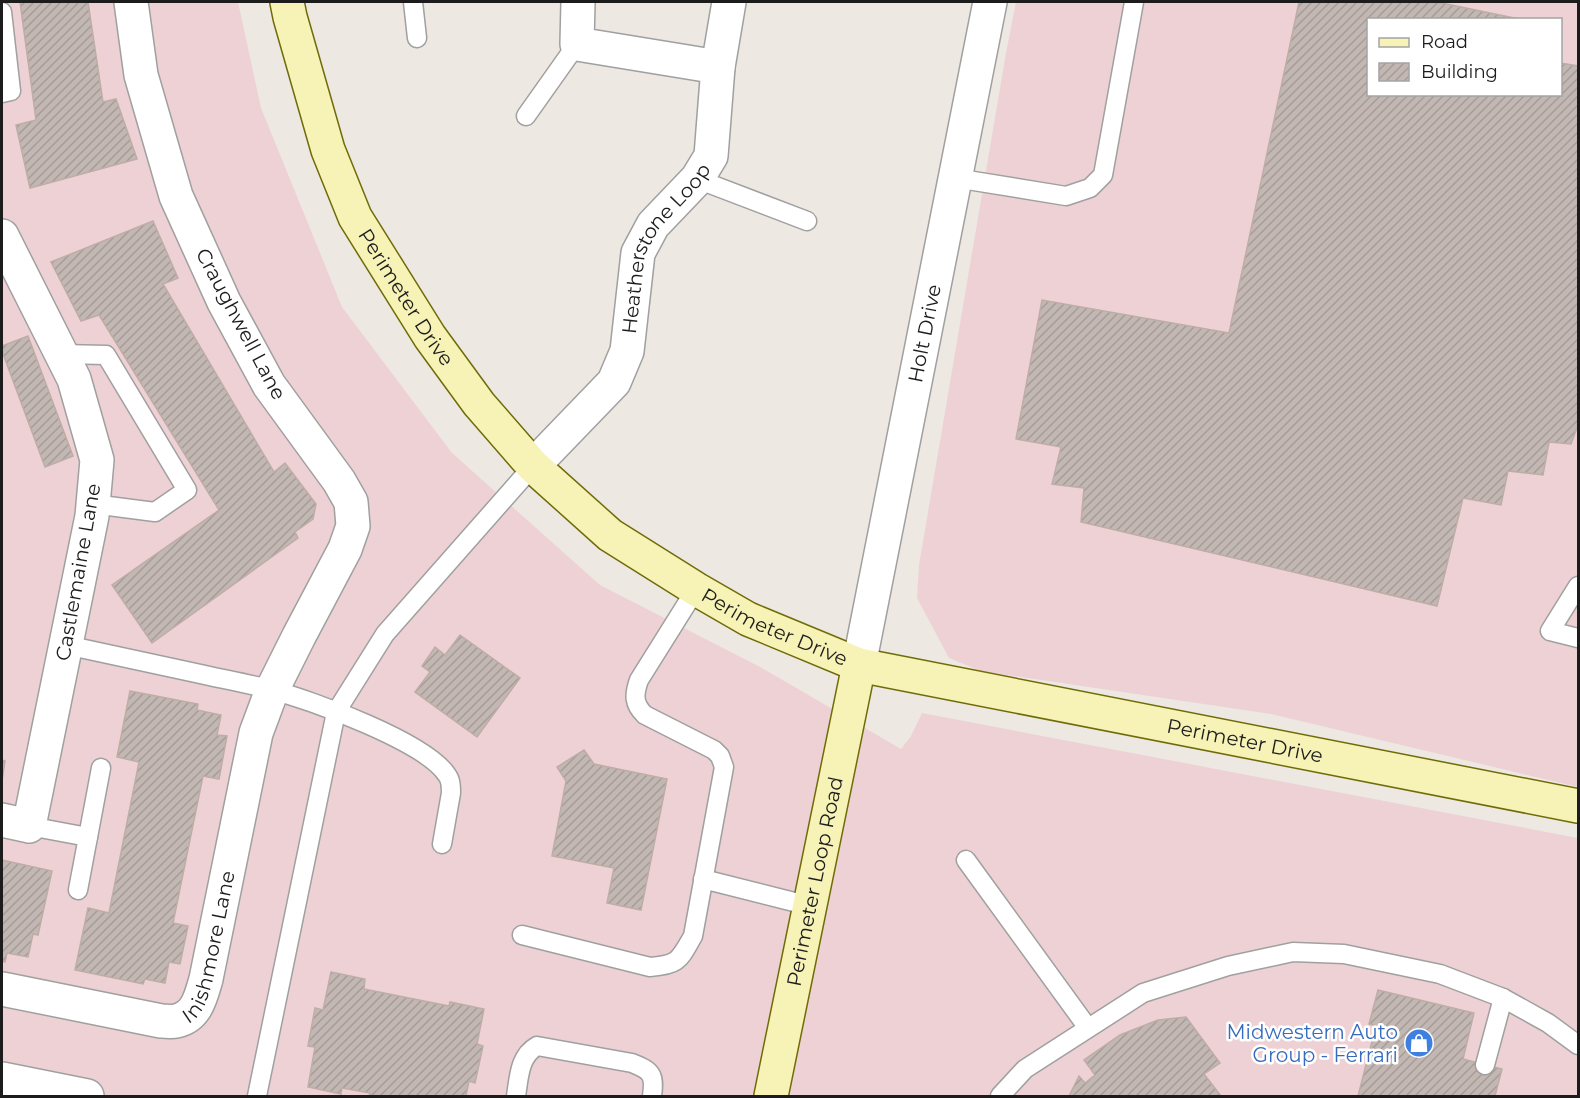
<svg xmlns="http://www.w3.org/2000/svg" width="1580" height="1098" viewBox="0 0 1580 1098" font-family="Montserrat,sans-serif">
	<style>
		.commercial { fill: #eed1d4; fill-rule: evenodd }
		.building { fill: url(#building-hatch); stroke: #beada5; stroke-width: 1.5 }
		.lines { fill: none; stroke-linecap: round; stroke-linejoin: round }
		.lane-casing { stroke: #a0a0a0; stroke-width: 21 }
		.street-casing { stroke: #a0a0a0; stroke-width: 36 }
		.secondary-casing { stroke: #6f6c08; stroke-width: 36 }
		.lane { stroke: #fff; stroke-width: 18 }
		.street { stroke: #fff; stroke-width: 33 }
		.secondary { stroke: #f7f2b6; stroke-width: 33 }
		.labels { text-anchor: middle; stroke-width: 5; stroke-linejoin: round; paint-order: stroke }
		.street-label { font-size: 20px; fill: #1c1c1c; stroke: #fff }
		.shop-label { font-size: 20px; fill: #366cbe; stroke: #fff; text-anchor: end }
	</style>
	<defs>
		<pattern id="building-hatch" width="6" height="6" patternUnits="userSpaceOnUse" patternTransform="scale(1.5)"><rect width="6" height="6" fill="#c2b7b2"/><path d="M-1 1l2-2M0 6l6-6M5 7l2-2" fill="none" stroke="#a69d98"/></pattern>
	</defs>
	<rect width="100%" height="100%" fill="#ede8e2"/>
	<g class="commercial">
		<polygon points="2,2 238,2 261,108 342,307 452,453 600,585 762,668 901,749 911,736 922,713 1578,838 1578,1096 2,1096"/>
		<path d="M1016 2H1578V787L1271 714 981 671 949 658 917 598 919 565 1006 53ZM1368 20H1560V94H1368Z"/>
	</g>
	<g class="building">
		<polygon points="20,2 88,2 103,102 116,99 137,159 30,188 16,125 36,120"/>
		<polygon points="1299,2 1437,2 1524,20 1368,20 1368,94 1560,94 1560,63 1578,66 1578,425 1571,444 1549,442 1543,475 1508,471 1501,505 1463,498 1437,606 1081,522 1084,488 1052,484 1061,447 1016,439 1042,300 1229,333"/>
		<polygon points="153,221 178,278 163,284 274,472 285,463 316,504 313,519 295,532 298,538 152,643 112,585 219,510 99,315 81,321 51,262"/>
		<polygon points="28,336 73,456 45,467 2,351 2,346"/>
		<polygon points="460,635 520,678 477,737 415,692 430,672 422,666 435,647 445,655"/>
		<polygon points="130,691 198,704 197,710 221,715 217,735 227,736 219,779 203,776 173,923 188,926 180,964 169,962 165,983 145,979 143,984 75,970 88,908 109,913 139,762 117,757"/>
		<polygon points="584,750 594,764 667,779 641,910 607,903 614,868 552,856 566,781 557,767"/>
		<polygon points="2,760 5,761 2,781"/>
		<polygon points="2,860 52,871 38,935 33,934 28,957 7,953 5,962 2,961"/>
		<polygon points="331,972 365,979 364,989 449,1006 450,1002 484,1009 477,1044 483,1046 475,1083 469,1081 466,1096 369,1096 370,1093 342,1088 341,1094 308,1087 315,1047 308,1046 315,1008 323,1010"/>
		<polygon points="1378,990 1474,1013 1463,1059 1502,1069 1495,1096 1358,1096 1376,1026 1369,1024"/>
		<polygon points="1186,1017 1220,1063 1204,1074 1221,1096 1069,1096 1079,1076 1085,1083 1095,1075 1084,1060 1120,1035 1158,1020"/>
	</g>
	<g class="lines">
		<g class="lane-casing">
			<g id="lane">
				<polyline points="413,2 417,38"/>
				<polyline points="2,12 11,91 2,93"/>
				<polyline points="526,116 577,44"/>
				<polyline points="955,178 1066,196 1090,188 1103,175 1134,2"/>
				<polyline points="697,179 807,221"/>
				<polyline points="61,354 106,355 187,490 155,512 93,504"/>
				<polyline points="1578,586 1550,631 1578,638"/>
				<path d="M66 645C112 655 158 665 205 675 227 680 250 684 272 690 311 700 426 742 447 775 451 780 451 787 451 793L442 844"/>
				<polyline points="29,826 88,837"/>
				<polyline points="966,860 1088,1028"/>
				<polyline points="703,879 810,906"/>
				<polyline points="78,890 101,768"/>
				<path d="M522 935 650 967C679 965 679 960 693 936L724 767 720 756 714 750 645 715C633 704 634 694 639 680L696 589"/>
				<polyline points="1485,1065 1503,998"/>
				<polyline points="257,1096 336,712 385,634 533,466"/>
				<path d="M516 1096C519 1078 519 1056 537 1046L632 1063C652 1071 655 1075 652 1096"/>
				<polyline points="1000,1096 1025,1069 1143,993 1228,966 1293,952 1344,954 1440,974 1503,998 1548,1023 1578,1045"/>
			</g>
		</g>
		<g class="street-casing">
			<g id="street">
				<polyline points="578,2 577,44 718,67"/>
				<polyline points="2,236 74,379 97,460 92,516 29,826 2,820"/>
				<path id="s1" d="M533 466 614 382 627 351 638 253 653 225 697 179 711 156 718 67 729 2"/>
				<path id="s2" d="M859 665 990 2"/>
				<path id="s3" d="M2 989 161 1021C166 1021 172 1022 176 1021 197 1017 201 996 206 979L256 733 272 690 299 636 345 549 353 526 351 502 339 481 269 385 224 302 176 196 141 75 131 2"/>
				<polyline points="2,1079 87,1096"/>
			</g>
		</g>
		<g class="secondary-casing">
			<g id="secondary">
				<path id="s4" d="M287 2 290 17 328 150 355 217 430 337 479 404 533 466 610 535 696 589 748 619 859 665 1578 806"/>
				<path id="s5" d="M771 1096 859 665"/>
			</g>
		</g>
		<use href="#lane" class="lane"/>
		<use href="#street" class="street"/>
		<use href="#secondary" class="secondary"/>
	</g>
	<defs>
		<g id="shop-disc" transform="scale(1.5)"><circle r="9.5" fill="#3f7fe0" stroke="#fff"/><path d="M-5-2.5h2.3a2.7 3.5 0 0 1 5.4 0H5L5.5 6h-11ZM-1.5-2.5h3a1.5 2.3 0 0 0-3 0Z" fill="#fff"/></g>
	</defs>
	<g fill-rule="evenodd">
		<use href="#shop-disc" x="1419" y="1043"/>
	</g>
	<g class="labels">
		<g class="street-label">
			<text dy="7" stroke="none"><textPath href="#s1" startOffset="264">Heatherstone Loop</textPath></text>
			<text dy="7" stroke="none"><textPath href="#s4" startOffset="321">Perimeter Drive</textPath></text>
			<text transform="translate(241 324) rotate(62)" y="7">Craughwell Lane</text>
			<text dy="7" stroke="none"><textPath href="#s2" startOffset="338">Holt Drive</textPath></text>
			<text transform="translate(78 572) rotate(-80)" y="7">Castlemaine Lane</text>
			<text dy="7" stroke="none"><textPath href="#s4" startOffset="825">Perimeter Drive</textPath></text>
			<text dy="7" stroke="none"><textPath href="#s4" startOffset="1311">Perimeter Drive</textPath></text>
			<text dy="7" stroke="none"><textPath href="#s5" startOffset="219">Perimeter Loop Road</textPath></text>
			<text dy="7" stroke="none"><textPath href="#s3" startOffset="264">Inishmore Lane</textPath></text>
		</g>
		<g class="shop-label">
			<text x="1398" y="1039">Midwestern Auto<tspan x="1398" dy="23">Group - Ferrari</tspan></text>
		</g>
	</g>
	<rect width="1580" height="1098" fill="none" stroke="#1c1c1c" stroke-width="6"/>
	<rect x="1367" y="18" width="195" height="78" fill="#ffffff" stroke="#a4a4a4" stroke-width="1.5"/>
	<rect x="1379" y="38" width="30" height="9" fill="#f7f2b6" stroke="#a4a4a4" stroke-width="1.5"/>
	<text x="1421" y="48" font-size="18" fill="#1c1c1c">Road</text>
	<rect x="1379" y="63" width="30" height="18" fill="url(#building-hatch)" stroke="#a4a4a4" stroke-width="1.5"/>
	<text x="1421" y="78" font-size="18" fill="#1c1c1c">Building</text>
</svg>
